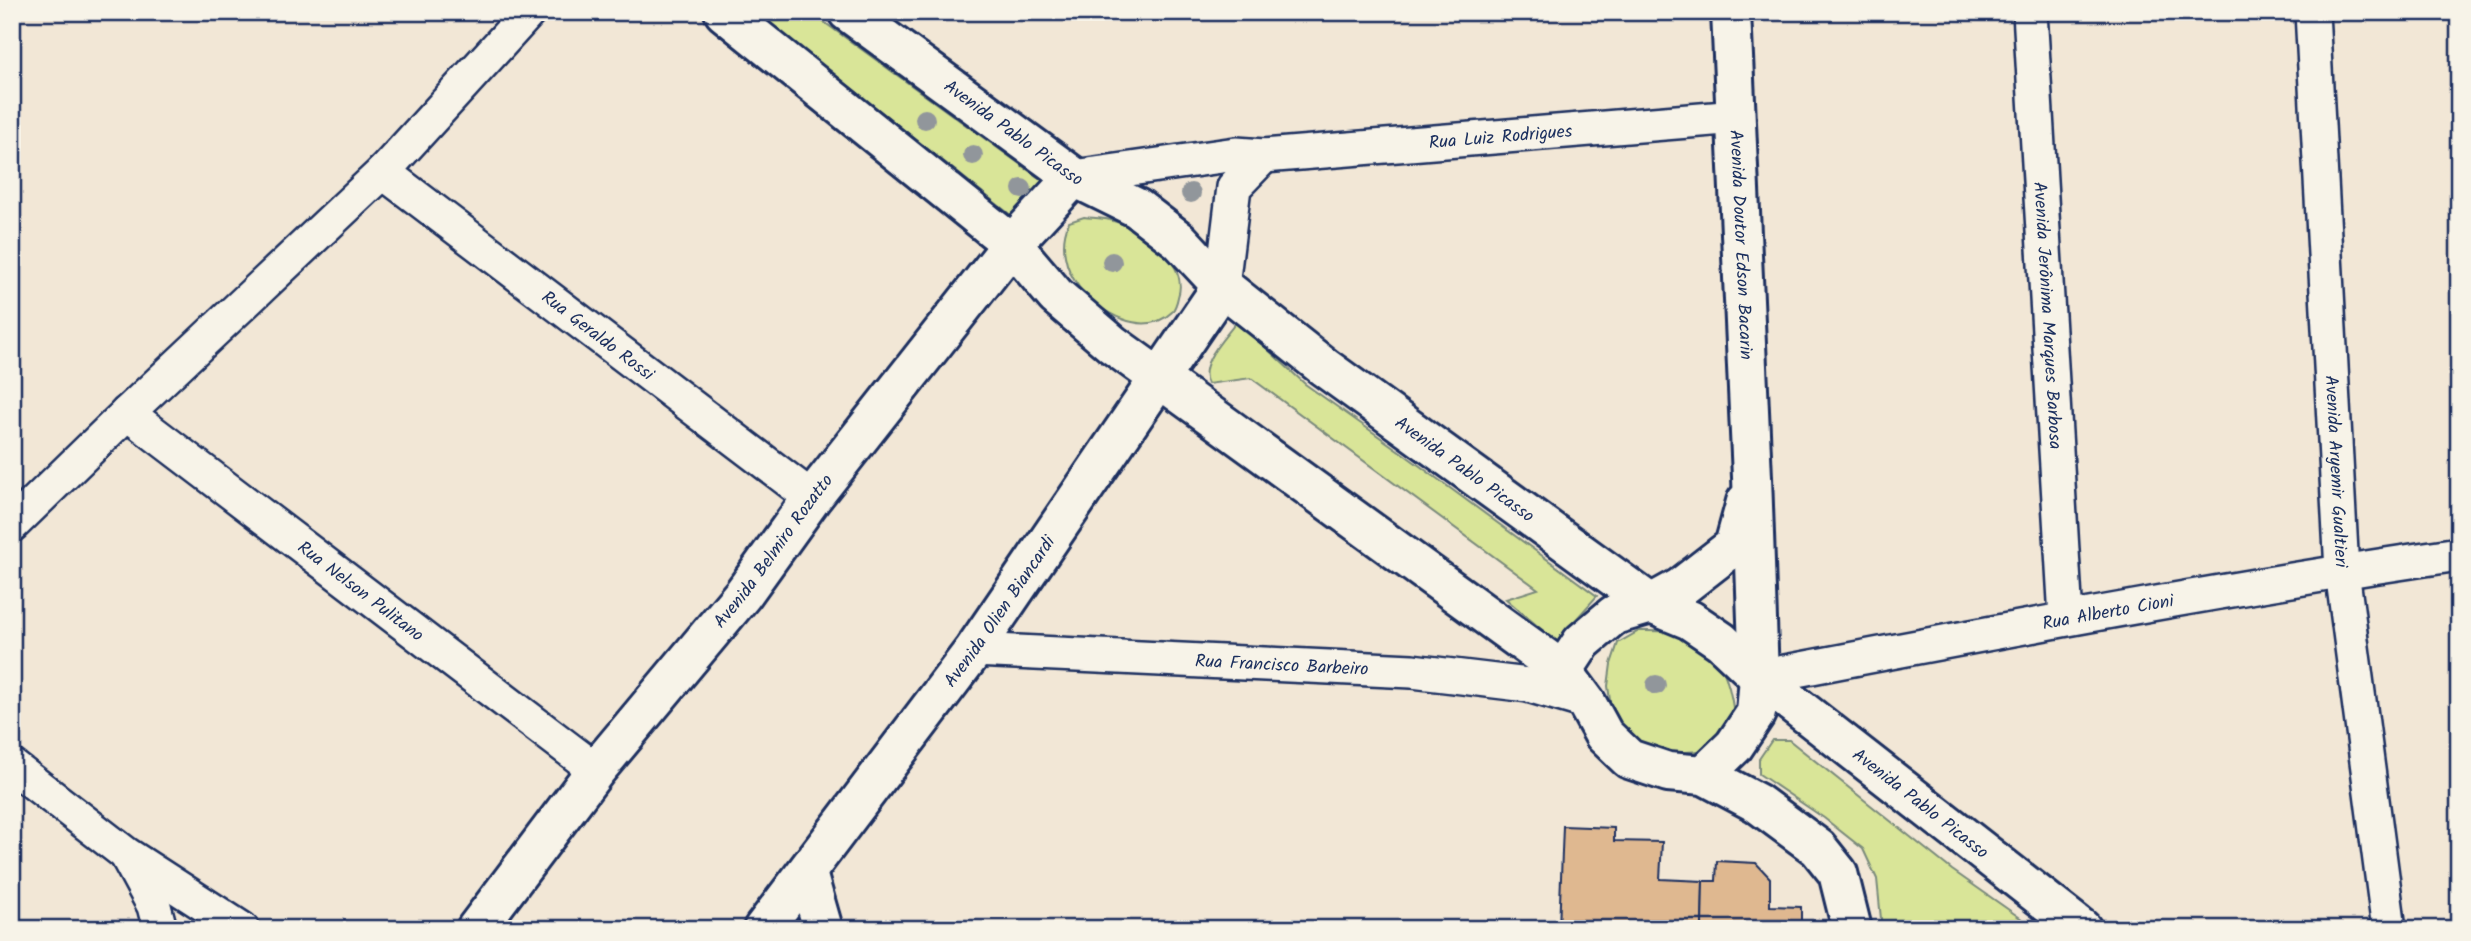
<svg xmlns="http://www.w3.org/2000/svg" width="2471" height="941" viewBox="0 0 2471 941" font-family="Kalam,sans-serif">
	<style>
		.green { fill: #d9e598; stroke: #7a8a7b; stroke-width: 2 }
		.building { fill: #dfb890; stroke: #1b2f5e; stroke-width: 2 }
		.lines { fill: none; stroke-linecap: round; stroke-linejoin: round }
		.minor-casing { stroke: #1b2f5e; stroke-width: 38 }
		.tertiary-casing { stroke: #1b2f5e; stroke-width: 44 }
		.primary-casing { stroke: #1b2f5e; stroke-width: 44 }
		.minor { stroke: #f7f3e8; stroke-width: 33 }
		.tertiary { stroke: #f7f3e8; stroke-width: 38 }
		.primary { stroke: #f7f3e8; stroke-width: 38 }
		.tree { fill: #91969b }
		.labels { text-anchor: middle; stroke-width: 5; stroke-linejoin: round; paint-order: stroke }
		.street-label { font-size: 18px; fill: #1b2f5e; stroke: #f7f3e8 }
	</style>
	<rect width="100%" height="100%" fill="#f2e7d6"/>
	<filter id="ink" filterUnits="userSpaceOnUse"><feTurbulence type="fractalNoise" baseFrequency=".0143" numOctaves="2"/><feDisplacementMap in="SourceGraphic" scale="14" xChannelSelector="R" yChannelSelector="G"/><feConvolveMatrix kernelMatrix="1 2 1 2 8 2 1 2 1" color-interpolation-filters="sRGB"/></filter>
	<g filter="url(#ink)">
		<g class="green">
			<polygon points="756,12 810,12 1050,186 1017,220"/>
			<path d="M1084 217C1092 218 1102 218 1110 220 1140 227 1190 263 1178 297 1177 302 1175 308 1172 312 1144 339 1098 312 1079 287 1065 269 1059 244 1069 222Z"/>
			<path d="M1237 321 1305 384 1405 455 1597 596 1569 627 1561 646 1506 599 1538 589 1251 378 1208 384C1197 364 1225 338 1237 321Z"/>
			<path d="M1639 631C1659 631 1682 630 1699 640 1725 655 1733 698 1735 725L1711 750 1662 754 1630 737 1611 708 1608 686 1611 664 1618 643Z"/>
			<polygon points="1772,740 1789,740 1952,870 2036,929 1882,929 1877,879 1863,849 1824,818 1759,774 1759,759"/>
		</g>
		<g class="building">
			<polygon points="1563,826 1614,828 1614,841 1662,842 1660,879 1703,881 1702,927 1655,925 1655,929 1559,929"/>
			<polygon points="1717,861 1756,863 1770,878 1770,906 1801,907 1801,929 1702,927 1703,881 1716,881"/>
		</g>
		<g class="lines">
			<g class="minor-casing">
				<g id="minor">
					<path id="s1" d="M2030 12 2066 618"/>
					<path id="s2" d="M2312 12 2342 571 2389 929"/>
					<path id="s3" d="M383 172 812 498"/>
					<path id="s4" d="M1074 177 1236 154 1264 156 1737 117"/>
					<polyline points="1222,286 1234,187 1264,156"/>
					<path id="s5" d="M127 413 596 770"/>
					<polyline points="12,525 127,413 383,172 529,12"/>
					<path id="s6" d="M974 650 1412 671 1528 685 1586 702"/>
					<path id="s7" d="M1759 677C1991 633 2224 588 2459 554"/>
					<polyline points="12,766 126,854 242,929"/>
					<polyline points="127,856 154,906 160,929"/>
				</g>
			</g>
			<g class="tertiary-casing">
				<g id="tertiary">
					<path id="s8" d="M1731 12 1752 477 1759 677"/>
					<polyline points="1651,604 1680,588 1734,546 1746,502"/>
					<polyline points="807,873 823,929"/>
					<path id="s9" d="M476 929 596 770 743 594 812 498 1012 244 1074 177"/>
					<path id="s10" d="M763 929 974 650 1222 286"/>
				</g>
			</g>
			<g class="primary-casing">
				<g id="primary">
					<polyline points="724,12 1012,244 1056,296 1112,344 1563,671 1586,702 1604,735 1629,759 1668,772 1704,775 1757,803 1818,848 1838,873 1852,929"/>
					<path id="s11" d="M848 12 1074 177 1137 208 1180 241 1222 286 1324 367 1651 604 1690 620 1721 641 1759 677 2082 929"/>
					<polyline points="1563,671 1582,642 1614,615 1651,604"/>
					<polyline points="1704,775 1734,746 1756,713 1759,677"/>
				</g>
			</g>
			<use href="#minor" class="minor"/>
			<use href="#tertiary" class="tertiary"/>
			<use href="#primary" class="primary"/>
		</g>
		<g class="tree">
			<circle cx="925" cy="119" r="10"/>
			<circle cx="973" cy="155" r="10"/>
			<circle cx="1022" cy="189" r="10"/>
			<circle cx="1191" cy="193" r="10"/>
			<circle cx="1112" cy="262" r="10"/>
			<circle cx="1656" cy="685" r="10"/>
		</g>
	</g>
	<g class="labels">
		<g class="street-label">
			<text dy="6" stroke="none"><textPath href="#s11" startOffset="205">Avenida Pablo Picasso</textPath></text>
			<text dy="6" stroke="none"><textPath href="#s4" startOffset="429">Rua Luiz Rodrigues</textPath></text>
			<text dy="6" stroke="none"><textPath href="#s8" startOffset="233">Avenida Doutor Edson Bacarin</textPath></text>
			<text dy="6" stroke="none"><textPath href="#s1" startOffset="304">Avenida Jerônima Marques Barbosa</textPath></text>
			<text dy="6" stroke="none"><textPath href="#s3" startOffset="270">Rua Geraldo Rossi</textPath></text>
			<text dy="6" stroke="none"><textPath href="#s11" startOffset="770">Avenida Pablo Picasso</textPath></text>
			<text dy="6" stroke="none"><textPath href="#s2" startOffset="460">Avenida Aryemir Gualtieri</textPath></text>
			<text dy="6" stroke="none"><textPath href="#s9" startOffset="481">Avenida Belmiro Rozatto</textPath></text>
			<text dy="6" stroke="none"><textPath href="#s5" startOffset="294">Rua Nelson Pulitano</textPath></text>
			<text dy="6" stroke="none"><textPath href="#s7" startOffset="355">Rua Alberto Cioni</textPath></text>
			<text dy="6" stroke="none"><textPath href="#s10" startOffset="396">Avenida Olien Biancardi</textPath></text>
			<text dy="6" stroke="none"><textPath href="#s6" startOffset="308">Rua Francisco Barbeiro</textPath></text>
			<text dy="6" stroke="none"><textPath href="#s11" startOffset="1337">Avenida Pablo Picasso</textPath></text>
		</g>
	</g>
	<rect width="2471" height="941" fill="none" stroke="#f7f3e8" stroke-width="42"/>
	<rect x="21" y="21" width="2429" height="899" fill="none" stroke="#1b2f5e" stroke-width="2.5" filter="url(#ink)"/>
</svg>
